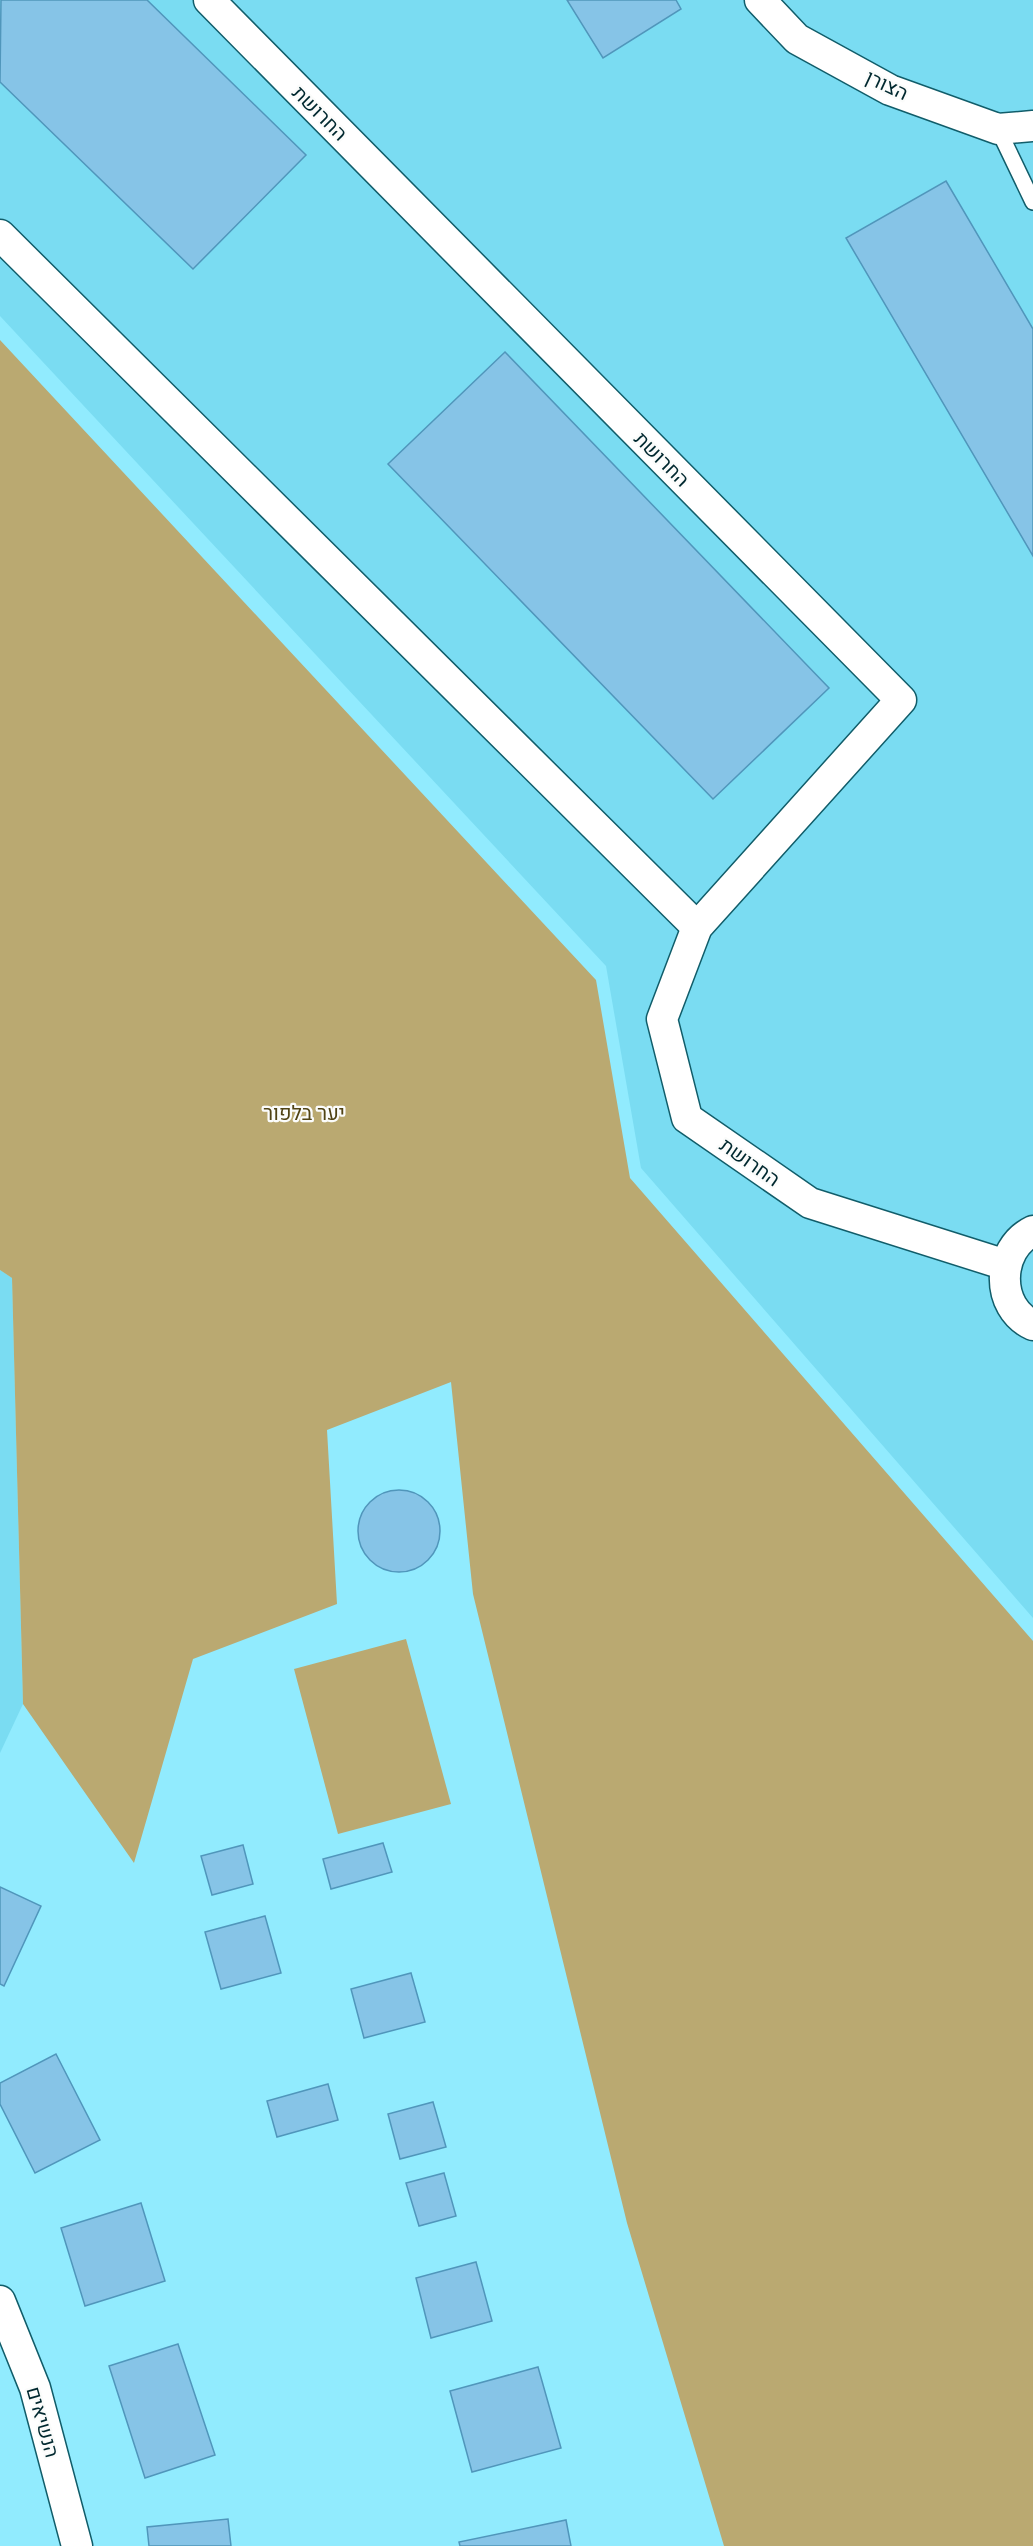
<svg xmlns="http://www.w3.org/2000/svg" width="1033" height="2546" viewBox="0 0 1033 2546" font-family="'Golos Text',Heebo,sans-serif">
	<style>
		.built { fill: #7adcf2 }
		.green { fill: #baa971 }
		.building { fill: #86c4e7; stroke: #5096bb; stroke-width: 1.5 }
		.lines { fill: none; stroke-linecap: round; stroke-linejoin: round }
		.lane-casing { stroke: #115d6a; stroke-width: 18 }
		.street-casing { stroke: #115d6a; stroke-width: 33 }
		.lane { stroke: #fff; stroke-width: 15 }
		.street { stroke: #fff; stroke-width: 30 }
		.labels { text-anchor: middle; stroke-width: 4.5; stroke-linejoin: round; paint-order: stroke }
		.street-label { font-size: 20px; fill: #00282f; stroke: #fbfcfb }
		.park-label { font-size: 20px; fill: #504314; stroke: #fbfcfb }
	</style>
	<rect width="100%" height="100%" fill="#91ebfe"/>
	<g class="built">
		<polygon points="0,0 1033,0 1033,1618 641,1168 606,966 0,316"/>
		<polygon points="0,1270 12,1278 23,1704 0,1753"/>
	</g>
	<g class="green">
		<polygon points="0,340 596,980 630,1178 1033,1641 1033,2546 724,2546 627,2223 473,1594 451,1382 327,1430 337,1604 193,1659 134,1863 23,1704 12,1278 0,1270"/>
		<polygon points="406,1639 451,1804 338,1834 294,1669"/>
	</g>
	<g class="building">
		<polygon points="1,0 147,0 306,155 193,269 0,82"/>
		<polygon points="567,0 676,0 681,9 603,58"/>
		<polygon points="946,181 1033,329 1033,556 846,238"/>
		<polygon points="505,352 829,688 713,799 388,464"/>
		<circle cx="399" cy="1531" r="41"/>
		<polygon points="383,1843 392,1872 331,1889 323,1859"/>
		<polygon points="243,1845 253,1884 212,1895 201,1856"/>
		<polygon points="0,1887 41,1906 4,1986 0,1984"/>
		<polygon points="265,1916 281,1973 221,1989 205,1932"/>
		<polygon points="411,1973 425,2022 364,2038 351,1989"/>
		<polygon points="56,2054 100,2140 35,2173 0,2104 0,2083"/>
		<polygon points="328,2084 338,2120 277,2137 267,2101"/>
		<polygon points="433,2102 446,2147 400,2159 388,2114"/>
		<polygon points="444,2173 456,2216 419,2226 406,2183"/>
		<polygon points="141,2203 165,2281 85,2306 61,2228"/>
		<polygon points="476,2262 492,2321 431,2338 416,2278"/>
		<polygon points="178,2344 215,2455 145,2478 109,2366"/>
		<polygon points="538,2367 561,2448 472,2472 450,2391"/>
		<polygon points="228,2519 231,2546 149,2546 147,2527"/>
		<polygon points="566,2520 571,2546 460,2546 459,2542"/>
	</g>
	<g class="lines">
		<g class="lane-casing">
			<polyline id="lane" points="998,129 1033,202"/>
		</g>
		<g class="street-casing">
			<g id="street">
				<polyline points="209,0 901,700 697,927 662,1019 687,1118 810,1203 1006,1265"/>
				<polyline points="760,0 797,39 890,90 998,129 1033,126"/>
				<polyline points="0,235 697,927"/>
				<path d="M1033 1231C996 1249 995 1308 1033 1325"/>
				<polyline points="0,2301 35,2388 77,2546"/>
			</g>
		</g>
		<use href="#lane" class="lane"/>
		<use href="#street" class="street"/>
	</g>
	<g class="labels">
		<g class="street-label">
			<text transform="translate(887 85) rotate(25)" y="7">הצורן</text>
			<text transform="translate(320 113) rotate(45)" y="7">החרושת</text>
			<text transform="translate(662 459) rotate(45)" y="7">החרושת</text>
			<text transform="translate(750 1162) rotate(35)" y="7">החרושת</text>
			<text transform="translate(43 2422) rotate(74)" y="7">הנשיאים</text>
		</g>
		<g class="park-label">
			<text x="304" y="1120">יער בלפור</text>
		</g>
	</g>
</svg>
